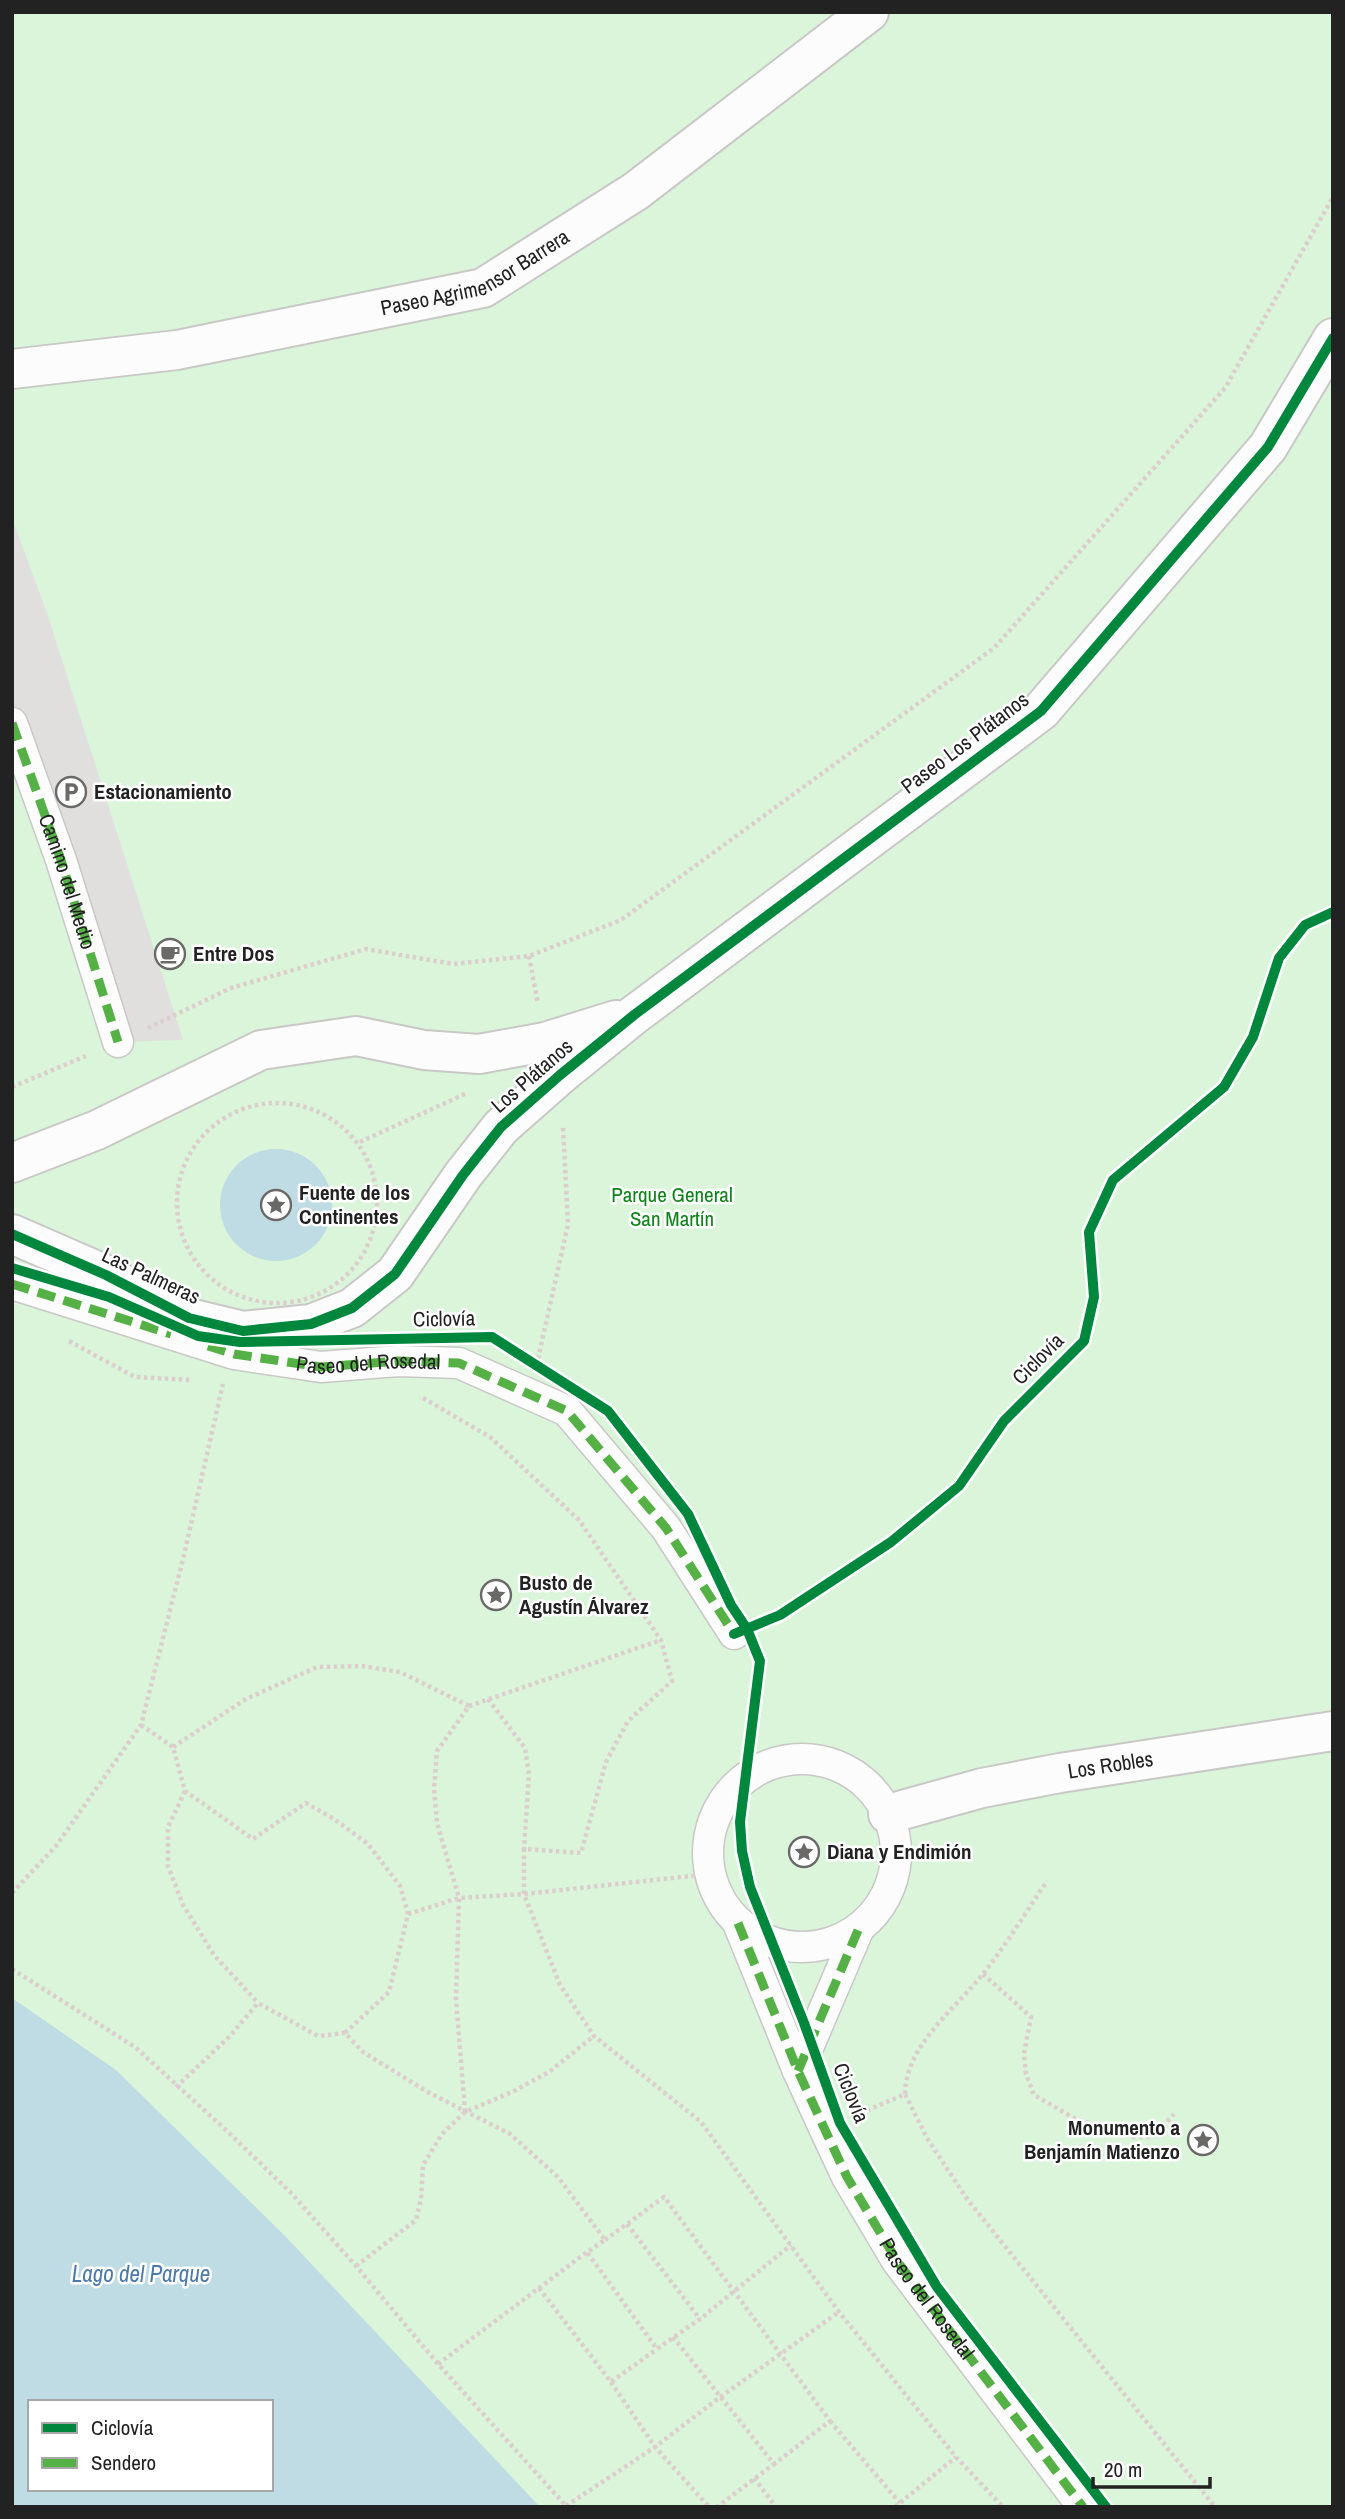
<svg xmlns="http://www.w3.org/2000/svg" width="1345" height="2519" viewBox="0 0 1345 2519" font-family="'Archivo Narrow',sans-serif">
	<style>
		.park { fill: #daf5da; fill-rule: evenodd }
		.parking { fill: #e0dfde }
		.water { fill: #bfdbe3; fill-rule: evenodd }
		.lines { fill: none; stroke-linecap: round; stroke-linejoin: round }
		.pedestrian-casing { stroke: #c9c8c7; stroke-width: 33 }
		.minor-casing { stroke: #c9c8c7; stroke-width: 42 }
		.path { stroke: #dccecd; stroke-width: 4.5; stroke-dasharray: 3.5 3.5; stroke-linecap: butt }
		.pedestrian { stroke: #fdfcfc; stroke-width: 30 }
		.minor { stroke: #fdfcfc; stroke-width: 38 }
		.quiet { stroke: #55b145; stroke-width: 9; stroke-dasharray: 18 9; stroke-linecap: butt }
		.cycleway-casing { stroke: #fff; stroke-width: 15 }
		.cycleway { stroke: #00873e; stroke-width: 10 }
		.labels { text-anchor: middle; stroke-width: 5; stroke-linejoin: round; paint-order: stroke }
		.street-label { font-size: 21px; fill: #222; stroke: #fff }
		.poi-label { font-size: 21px; font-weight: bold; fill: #222; stroke: #fff; text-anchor: start }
		.park-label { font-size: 21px; fill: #0c8416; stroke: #fff }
		.water-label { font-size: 23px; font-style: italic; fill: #4a7aab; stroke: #fff }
	</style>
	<rect width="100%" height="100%" fill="#f0eeeb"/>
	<path class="park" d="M12 12H1333V2507H12ZM30 2402H271V2489H30Z"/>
	<polygon class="parking" points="12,518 47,613 183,1040 118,1042 12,723"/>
	<g class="water">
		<circle cx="276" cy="1205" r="56"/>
		<path d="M12 1998 116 2070 287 2238 540 2507H12ZM30 2402H271V2489H30Z"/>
	</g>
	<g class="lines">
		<g class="pedestrian-casing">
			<g id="pedestrian">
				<path id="s1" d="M12 723 61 860 118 1042"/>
				<path id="s2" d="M12 1284 234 1354 321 1367 398 1361 459 1363 567 1411 666 1528 734 1634"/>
				<circle cx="802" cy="1853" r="94"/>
				<path id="s3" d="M738 1923 798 2071 826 2132 847 2177 897 2261 1083 2507"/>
				<polyline points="798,2071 859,1928"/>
			</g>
		</g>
		<g class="minor-casing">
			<g id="minor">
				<path id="s4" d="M12 369 177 350 483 288 636 191 869 12"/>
				<polyline points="12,1163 97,1130 261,1050 356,1036 424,1050 479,1054 545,1042 616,1020"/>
				<polyline points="12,1234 106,1275 189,1318 243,1331 311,1324 352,1308 395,1274 463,1175 501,1127 560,1075 634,1015 1041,711 1268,447 1333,338"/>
				<path id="s5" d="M888 1814 982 1788 1060 1773 1333 1731"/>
			</g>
		</g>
		<g class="path">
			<polyline points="529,956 538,1004"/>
			<polyline points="148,1028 231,988 366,949 453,964 529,956 621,920 994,648 1225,388 1333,197"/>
			<polyline points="12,1087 86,1056"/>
			<circle cx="277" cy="1203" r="100"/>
			<polyline points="360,1142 467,1093"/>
			<polyline points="69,1341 135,1377 191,1380"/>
			<polyline points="538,1359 568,1224 563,1126"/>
			<polyline points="423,1398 490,1437 579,1520 661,1640 672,1681 628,1721 606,1762 581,1853 524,1849 524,1894 560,1985 594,2036 701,2122 839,2312 956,2457 1003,2507"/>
			<polyline points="488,1699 525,1748 529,1774 524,1849"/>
			<polyline points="469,1706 661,1640"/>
			<polyline points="141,1725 173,1747 185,1791 253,1839 306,1803 334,1819 368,1844 400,1886 408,1914 389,1992 345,2033 363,2052 426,2091 510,2134 558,2177 605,2240 587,2252 657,2349 700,2319 791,2245"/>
			<polyline points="173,1747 246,1699 317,1667 362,1666 400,1672 469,1706 437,1751 434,1789 437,1823 459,1898 456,1999 465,2111"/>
			<polyline points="185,1791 168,1827 168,1866 183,1905 214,1955 258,2003"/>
			<polyline points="12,1893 56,1846 141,1725 184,1555 223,1384"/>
			<polyline points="408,1914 459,1898 524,1894 710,1874"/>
			<polyline points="12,1969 135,2047 227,2131 291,2193 356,2266 438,2364 567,2507"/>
			<polyline points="983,1974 1031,2017 1024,2054 1026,2074 1034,2095 1074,2118 1131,2137 1153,2137 1174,2114"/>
			<polyline points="176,2087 229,2037 258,2003 318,2036 345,2033"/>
			<path d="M905 2094C906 2045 954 2010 983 1974 1006 1945 1026 1912 1047 1881"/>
			<polyline points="854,2116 905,2094 927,2138 967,2199 1215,2507"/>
			<polyline points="627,2224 700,2319"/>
			<polyline points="605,2240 664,2197 830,2421 774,2464"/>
			<polyline points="356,2266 416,2220 421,2199 423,2165 442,2134 465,2112 512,2092 549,2072 594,2036"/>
			<polyline points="539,2288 611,2382 657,2349"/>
			<polyline points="673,2337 774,2464 717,2507"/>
			<polyline points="438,2364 587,2252"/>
			<polyline points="611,2382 655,2447 709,2507"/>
			<polyline points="830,2421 900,2503"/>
			<polyline points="754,2478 776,2507"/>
			<polyline points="566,2506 655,2447 719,2398 839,2312"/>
			<polyline points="895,2507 956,2457"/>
		</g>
		<use href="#pedestrian" class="pedestrian"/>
		<use href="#minor" class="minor"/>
		<g class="quiet">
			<polyline points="12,723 61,860 118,1042"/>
			<polyline points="12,1284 171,1334"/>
			<polyline points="208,1346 234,1354 321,1367 398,1361 459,1363 567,1411 666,1528 734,1634"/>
			<polyline points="738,1923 798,2071 826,2132 847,2177 897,2261 1083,2507"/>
			<polyline points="798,2071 859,1928"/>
		</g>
		<g class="cycleway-casing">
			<g id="cycleway">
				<polyline points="12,1234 106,1275 189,1318 243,1331 311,1324 352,1308 395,1274 463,1175 501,1127 560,1075 634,1015 1041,711 1268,447 1333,338"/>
				<polyline points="12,1268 109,1297 198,1336 240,1342 492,1337 608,1411 688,1514 731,1605 747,1629 760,1661 740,1822 742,1851 750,1887 804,2023 840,2123 937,2287 1106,2507"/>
				<polyline points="734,1634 780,1615 891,1542 959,1486 1004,1421 1084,1341 1094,1297 1089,1232 1113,1180 1224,1087 1253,1037 1279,958 1305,925 1333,912"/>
			</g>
		</g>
		<use href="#cycleway" class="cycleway"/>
	</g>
	<defs>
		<g id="parking-ring" transform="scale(1.575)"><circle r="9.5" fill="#fff" stroke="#6a6968" stroke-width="1.5"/><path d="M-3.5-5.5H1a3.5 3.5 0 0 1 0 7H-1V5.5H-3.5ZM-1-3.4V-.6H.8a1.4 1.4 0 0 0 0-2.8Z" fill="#6a6968"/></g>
		<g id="cafe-ring" transform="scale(1.575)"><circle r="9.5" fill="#fff" stroke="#6a6968" stroke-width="1.5"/><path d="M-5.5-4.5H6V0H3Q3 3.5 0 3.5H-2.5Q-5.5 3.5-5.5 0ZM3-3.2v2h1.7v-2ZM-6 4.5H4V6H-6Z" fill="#6a6968"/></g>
		<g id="sight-ring" transform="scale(1.575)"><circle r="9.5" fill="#fff" stroke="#6a6968" stroke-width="1.5"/><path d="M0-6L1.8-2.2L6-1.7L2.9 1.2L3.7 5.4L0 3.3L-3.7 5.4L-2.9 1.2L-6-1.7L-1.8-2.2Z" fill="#6a6968"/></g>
	</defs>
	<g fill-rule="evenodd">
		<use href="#parking-ring" x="71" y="792"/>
		<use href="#cafe-ring" x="170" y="954"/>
		<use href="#sight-ring" x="276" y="1205"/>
		<use href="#sight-ring" x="496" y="1595"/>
		<use href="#sight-ring" x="804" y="1852"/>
		<use href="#sight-ring" x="1203" y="2140"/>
	</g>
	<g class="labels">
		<g class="street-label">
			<text dy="7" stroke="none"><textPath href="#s4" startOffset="476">Paseo Agrimensor Barrera</textPath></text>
			<text transform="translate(965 743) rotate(-37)" y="7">Paseo Los Plátanos</text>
			<text dy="7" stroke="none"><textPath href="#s1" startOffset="168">Camino del Medio</textPath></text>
			<text transform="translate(532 1076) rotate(-41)" y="7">Los Plátanos</text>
			<text transform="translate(151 1276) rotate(25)" y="7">Las Palmeras</text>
			<text transform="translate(444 1319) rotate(-1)" y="7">Ciclovía</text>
			<text transform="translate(1038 1359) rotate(-45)" y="7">Ciclovía</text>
			<text dy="7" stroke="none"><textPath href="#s2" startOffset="368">Paseo del Rosedal</textPath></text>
			<text dy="7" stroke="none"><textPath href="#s5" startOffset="228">Los Robles</textPath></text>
			<text transform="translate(851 2093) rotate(68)" y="7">Ciclovía</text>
			<text dy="7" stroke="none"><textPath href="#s3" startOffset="422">Paseo del Rosedal</textPath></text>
		</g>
		<g class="poi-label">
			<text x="94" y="799">Estacionamiento</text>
			<text x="193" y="961">Entre Dos</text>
			<text x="299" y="1200">Fuente de los<tspan x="299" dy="24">Continentes</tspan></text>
			<text x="519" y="1590">Busto de<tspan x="519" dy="24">Agustín Álvarez</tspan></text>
			<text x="827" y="1859">Diana y Endimión</text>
			<text x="1180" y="2135" text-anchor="end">Monumento a<tspan x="1180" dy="24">Benjamín Matienzo</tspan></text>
		</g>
		<g class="park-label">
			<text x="672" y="1202">Parque General<tspan x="672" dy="24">San Martín</tspan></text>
		</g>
		<g class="water-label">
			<text x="141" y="2282">Lago del Parque</text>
		</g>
	</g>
	<rect width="1345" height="2519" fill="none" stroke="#222222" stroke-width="28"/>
	<rect x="28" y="2400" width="245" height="91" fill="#ffffff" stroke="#a7a7a7" stroke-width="2"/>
	<rect x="42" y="2423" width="35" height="10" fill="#00873e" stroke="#a7a7a7" stroke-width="2"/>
	<text x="91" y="2435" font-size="21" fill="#222222">Ciclovía</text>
	<rect x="42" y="2458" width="35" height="10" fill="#55b145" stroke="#a7a7a7" stroke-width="2"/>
	<text x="91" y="2470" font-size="21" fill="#222222">Sendero</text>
	<path d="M1093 2477v10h117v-10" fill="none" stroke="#222222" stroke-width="3.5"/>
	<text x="1104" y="2477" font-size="21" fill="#222222" stroke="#ffffff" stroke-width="5" paint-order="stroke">20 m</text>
</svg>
